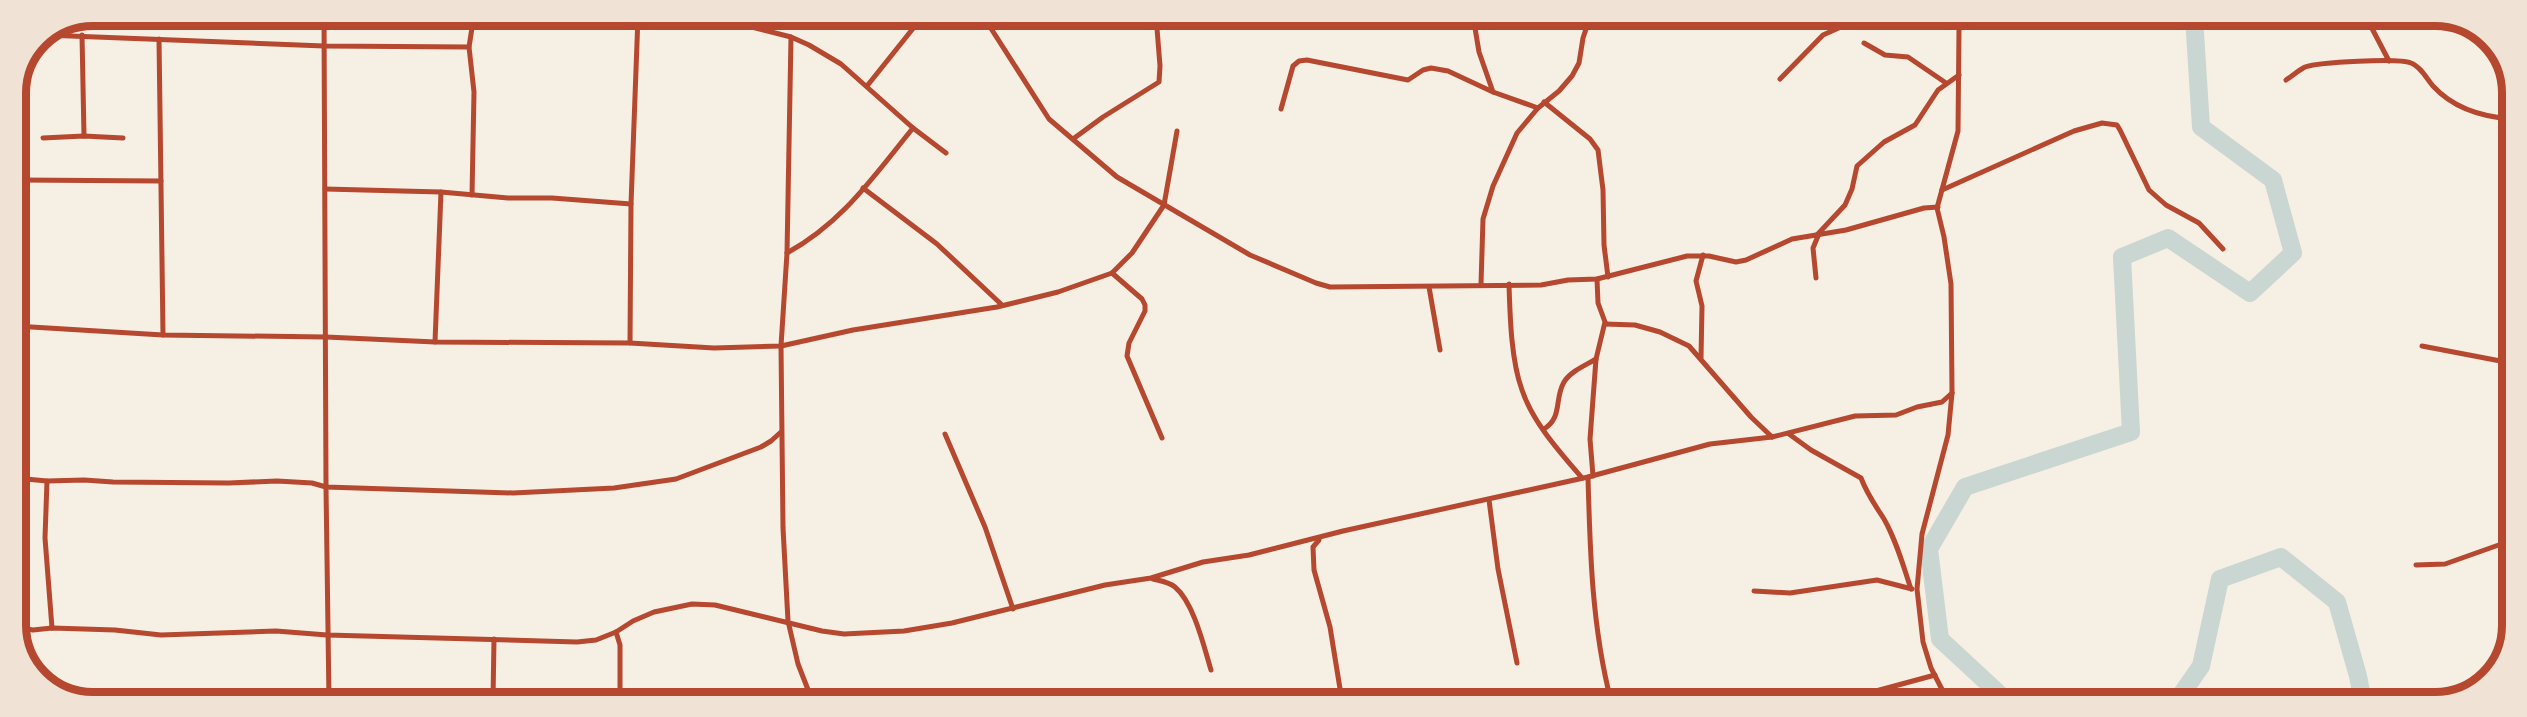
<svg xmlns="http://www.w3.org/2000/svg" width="2527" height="717" viewBox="0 0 2527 717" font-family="Poppins,sans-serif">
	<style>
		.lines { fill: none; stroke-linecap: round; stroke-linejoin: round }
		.river { stroke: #c9d6d2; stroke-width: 18 }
		.minor { stroke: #b5482f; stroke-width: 5 }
		.rim { fill: none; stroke: #b5482f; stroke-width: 8 }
	</style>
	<rect width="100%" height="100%" fill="#f6efe4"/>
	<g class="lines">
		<g class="river">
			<polyline points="2008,702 1940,639 1929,549 1965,487 2131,432 2122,257 2168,238 2250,293 2293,253 2273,180 2201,127 2194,17"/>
			<polyline points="2176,702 2201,666 2220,579 2281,557 2337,602 2358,676 2363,702"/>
		</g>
		<g class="minor">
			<polyline points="324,15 326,487 329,700"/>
			<polyline points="708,16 791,37 809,45 841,64 913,128 946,153"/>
			<polyline points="983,16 1049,119 1117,177 1250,255 1316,283 1330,287 1541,285 1568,280 1597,279 1687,256 1709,256 1736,262 1746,260 1792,239 1846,230 1924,208 1938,207"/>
			<polyline points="1473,16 1479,52 1493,92"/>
			<polyline points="2366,17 2389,61"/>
			<polyline points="45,35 324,46 469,47"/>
			<polyline points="82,35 84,136"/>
			<polyline points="791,37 787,253 781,346 783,528 788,621 798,664 812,700"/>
			<polyline points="159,39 163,335"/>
			<polyline points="1864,43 1885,55 1908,57 1946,83"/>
			<polyline points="1780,79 1823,35 1863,17"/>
			<path d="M2286 80C2292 76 2299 70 2305 67 2319 62 2398 58 2411 63 2420 66 2427 79 2433 86 2453 108 2483 117 2512 119"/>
			<polyline points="867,86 923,16"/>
			<polyline points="1544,102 1590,139 1598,150 1603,190 1604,245 1608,277"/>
			<polyline points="1281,109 1293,66 1299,61 1307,60 1408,80 1423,70 1431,68 1448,71 1493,92 1538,108"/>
			<polyline points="43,138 84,136 123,138"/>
			<polyline points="1073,139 1103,117 1159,82 1160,66 1156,16"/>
			<polyline points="19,180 161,181"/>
			<polyline points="863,188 937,244 1002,305"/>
			<polyline points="325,189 441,192 508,198 552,198 631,204"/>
			<polyline points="1942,190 2074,131 2102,123 2117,125 2120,130 2149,190 2166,205 2199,223 2223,249"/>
			<polyline points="2503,194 2511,193"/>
			<polyline points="472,195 474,92 469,47 474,15"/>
			<polyline points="1816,236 1845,205 1852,189 1857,166 1884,142 1915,125 1938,90 1959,75"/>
			<path d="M787 253C843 222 873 177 913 128"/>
			<polyline points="1112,273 1142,299 1145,305 1145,311 1129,343 1127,356 1162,438"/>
			<polyline points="1816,278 1813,248 1818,236"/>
			<polyline points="1481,284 1483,219 1493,186 1517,133 1538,108 1559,91 1572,76 1579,63 1583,38 1590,17"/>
			<path d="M1509 284C1510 316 1511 360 1522 390 1533 423 1560 452 1582 478"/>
			<polyline points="1429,287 1440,350"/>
			<polyline points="1605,324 1635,325 1660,332 1689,346 1751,417 1772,437"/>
			<polyline points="15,326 163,335 326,337 435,342 630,343 714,348 781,346 853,330 997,307 1058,292 1112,273 1132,253 1164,205 1177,131"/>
			<polyline points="15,326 19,223 17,87"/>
			<polyline points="435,342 441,192"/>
			<polyline points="630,343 631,204 638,16"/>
			<polyline points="2422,346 2511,363"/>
			<polyline points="1701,358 1702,306 1696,281 1703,255"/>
			<path d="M1544 429C1563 417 1554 399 1564 382 1571 371 1586 365 1596 359"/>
			<polyline points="945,434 985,527 1013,609"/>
			<path d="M1789 434 1811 450 1861 478C1867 494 1875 505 1884 519 1896 540 1903 565 1911 589"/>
			<polyline points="1593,476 1590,439 1596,359 1605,322 1598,303 1597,279"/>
			<path d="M1588 477C1590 553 1592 627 1611 701"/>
			<polyline points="15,478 47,481 84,480 113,482 229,483 277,481 312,483 326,487 513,493 614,488 676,479 761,447 771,441 781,432"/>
			<polyline points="47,481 45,538 52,628"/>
			<polyline points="1489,500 1498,569 1517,663"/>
			<polyline points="1319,540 1313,547 1314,570 1330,627 1342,701"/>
			<polyline points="2416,565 2445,564 2510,541"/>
			<path d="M1153 579C1161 581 1169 582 1175 587 1194 603 1204 647 1211 670"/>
			<polyline points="1754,591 1790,593 1877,580 1912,589"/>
			<polyline points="15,627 33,630 52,628 115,630 161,635 276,631 327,635 577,642 596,640 616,632 633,621 654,612 692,604 715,605 822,631 844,634 904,631 952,623 1105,585 1151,578 1203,562 1249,555 1343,531 1588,477 1710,444 1772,437 1855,416 1896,415 1917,407 1942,402 1952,393"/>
			<polyline points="616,632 620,645 620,700"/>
			<polyline points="493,700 494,639"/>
			<polyline points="1839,701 1935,675"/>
			<polyline points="1948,701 1931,668 1923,642 1917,589 1922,534 1948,435 1952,393 1951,284 1944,237 1937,208 1958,131 1959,29 1955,17"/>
		</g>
	</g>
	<path d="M0 0H2527V717H0ZM93 26H2435A67 67 0 0 1 2502 93V625A67 67 0 0 1 2435 692H93A67 67 0 0 1 26 625V93A67 67 0 0 1 93 26Z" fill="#f1e2d6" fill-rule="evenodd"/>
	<path class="rim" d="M93 26H2435A67 67 0 0 1 2502 93V625A67 67 0 0 1 2435 692H93A67 67 0 0 1 26 625V93A67 67 0 0 1 93 26Z"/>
</svg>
